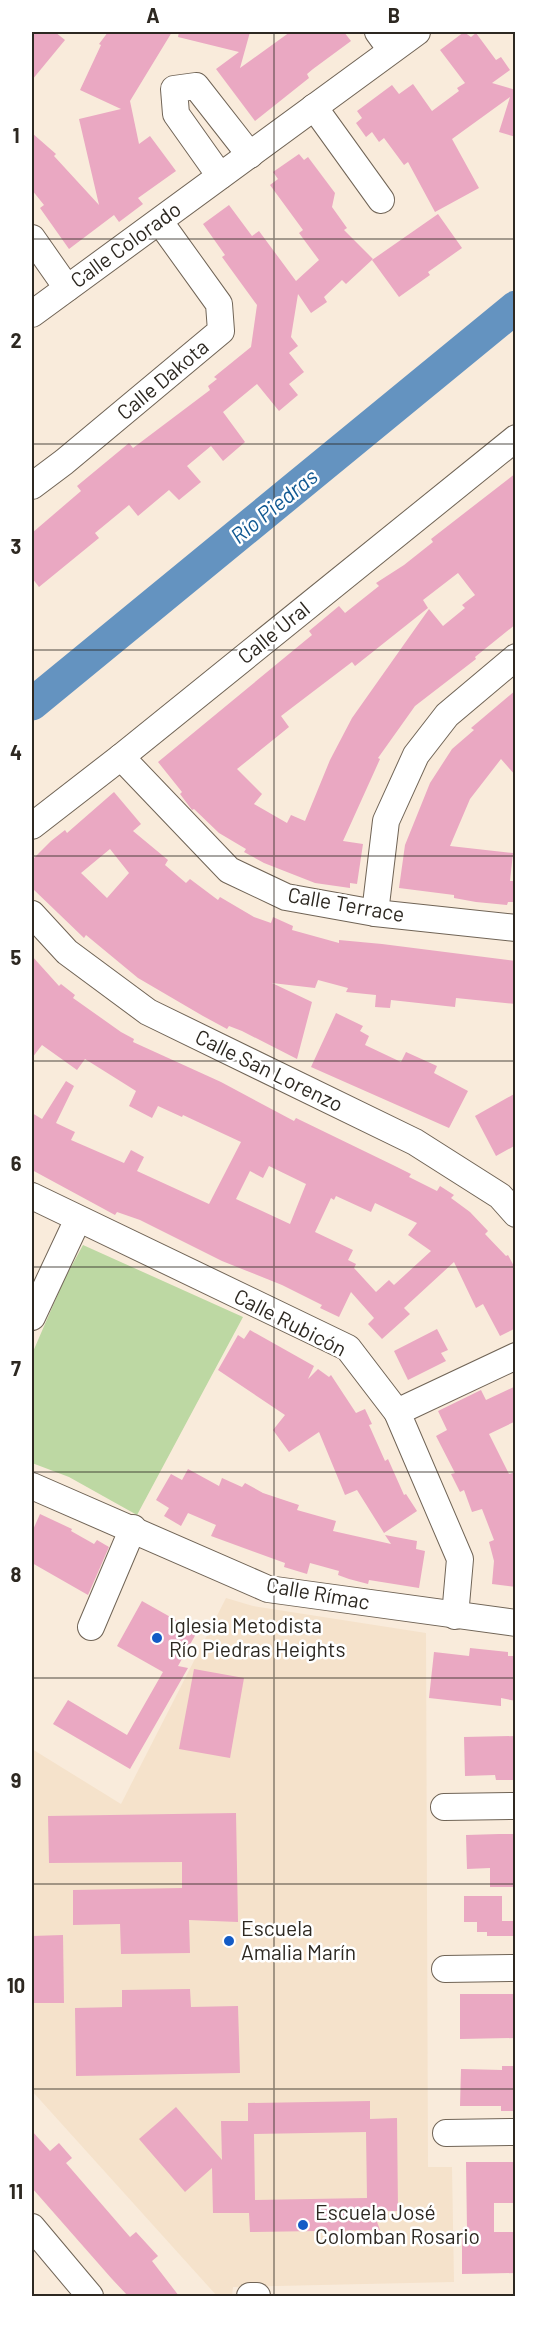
<svg xmlns="http://www.w3.org/2000/svg" width="547" height="2328" viewBox="0 0 547 2328" font-family="Barlow,sans-serif">
	<style>
		.built { fill: #f5e2cb }
		.green { fill: #bdd8a3 }
		.lines { fill: none; stroke-linecap: round; stroke-linejoin: round }
		.river { stroke: #6493c0; stroke-width: 33 }
		.building { fill: #eaa8c2; fill-rule: evenodd }
		.minor-casing { stroke: #706456; stroke-width: 28 }
		.minor { stroke: #fff; stroke-width: 26 }
		.grid { fill: none; stroke: #2d2821; stroke-width: 1.5; stroke-opacity: 0.55 }
		.poi-dot { fill: #135bc6; stroke: #fff; stroke-width: 2 }
		.labels { text-anchor: middle; stroke-width: 5; stroke-linejoin: round; paint-order: stroke }
		.street-label { font-size: 21px; fill: #2d2821; stroke: #fff }
		.poi-label { font-size: 21px; fill: #2d2821; stroke: #fff; text-anchor: start }
		.water-label { font-size: 22px; font-style: italic; fill: #115992; stroke: #fff }
		.neatline { fill: none; stroke: #2d2821; stroke-width: 2 }
		.grid-label { font-size: 20px; text-anchor: middle; font-weight: bold; fill: #2d2821 }
	</style>
	<rect width="100%" height="100%" fill="#f9ebdb"/>
	<polygon class="built" points="226,1598 253,1606 426,1633 428,2167 452,2167 454,2282 233,2287 232,2296 217,2296 32,2091 32,1749 121,1804"/>
	<polygon class="green" points="83,1245 243,1317 137,1515 69,1477 32,1463 32,1354 64,1280"/>
	<g class="lines">
		<polyline class="river" points="32,704 516,307"/>
	</g>
	<g class="building">
		<polygon points="32,32 55,32 65,40 32,80"/>
		<polygon points="108,32 172,32 130,101 139,144 150,136 176,171 138,198 143,204 119,222 114,215 69,249 40,208 44,205 32,190 32,133 56,154 54,156 99,205 79,119 121,109 80,90 101,45 99,44"/>
		<polygon points="179,32 250,32 240,68 290,32 344,32 351,41 313,69 307,74 309,78 255,121 216,69 239,52 178,37"/>
		<polygon points="464,32 471,37 476,33 496,60 501,57 510,70 492,83 516,90 516,137 499,132 510,97 452,139 479,188 435,212 408,162 404,165 384,138 379,142 372,132 366,137 356,123 362,118 357,111 392,85 399,94 413,84 432,111 459,91 457,88 465,83 440,50"/>
		<polygon points="299,154 304,160 308,157 335,193 332,207 347,228 344,230 373,259 346,284 342,280 324,297 327,302 311,313 298,294 291,337 298,346 289,353 304,372 289,384 298,395 279,411 257,384 223,412 245,442 223,461 211,446 187,466 201,482 179,500 169,490 138,516 129,505 95,533 99,538 39,587 32,578 32,533 81,491 77,486 129,443 133,448 210,390 208,386 217,379 214,377 251,347 257,305 222,257 225,255 203,224 229,205 252,236 259,231 296,281 319,260 299,233 303,230 270,185 278,179 273,172"/>
		<polygon points="438,214 462,248 428,272 430,275 399,297 372,260"/>
		<path d="M516 473V624L475 657 476 659 415 706 378 758 380 759 343 841 363 844 357 884 350 883V888L315 883 264 863 244 852 246 849 219 833 194 809 192 810 180 794 182 792 158 762 312 635 309 631 339 606 345 613 379 586 376 583 404 565 433 542 431 539ZM458 573 475 595 462 605 465 608 443 626 429 609 352 718 330 760 305 821 291 815 287 823 254 804 262 794 237 769 289 727 281 716 352 662 355 666 428 608 423 600Z"/>
		<polygon points="516,690 516,776 501,759 470,799 450,846 513,853 510,881 516,881 516,902 508,902 507,905 476,902 454,898 454,895 399,888 405,845 430,783 452,749 474,730 471,728"/>
		<path d="M114 792 141 824 133 831 168 860 165 865 186 883 190 879 218 900 220 897 254 917 271 923 273 917 293 926 292 930 339 943V940L382 944 516 961V1004L456 998 455 1007 391 1000 390 1008 375 1007 376 995 346 992 348 988 318 980 315 988 272 983 312 1002 297 1059 242 1031 229 1026 227 1029 203 1016 138 978 86 935 84 938 32 888V860L51 841 65 830 67 833ZM110 849 129 873 107 898 81 873Z"/>
		<path d="M32 956 59 986 61 984 75 995 73 998 121 1032 134 1039 133 1042 221 1082 294 1121 296 1118 397 1167 411 1174 409 1177 437 1191 440 1186 454 1195 451 1198 470 1212 488 1231 485 1234 506 1256 508 1255 516 1270V1328L500 1336 483 1304 476 1308 454 1262 404 1308 410 1314 382 1339 368 1324 374 1318 351 1292 339 1317 320 1308 322 1305 282 1285 222 1261 140 1220 117 1212 115 1215 32 1170V1113L42 1119 66 1081 74 1086 56 1123 75 1132 71 1140 124 1163 131 1150 144 1157 137 1171 209 1204 241 1142 183 1115 182 1117 158 1106 152 1118 129 1106 136 1091 85 1059 77 1070 42 1045 32 1058ZM269 1166 306 1184 290 1224 236 1199 250 1171 263 1178ZM336 1196 371 1212 375 1203 417 1223 408 1235 431 1251 394 1285 389 1280 376 1292 354 1268 356 1264 348 1260 353 1250 315 1232 331 1198 334 1200Z"/>
		<polygon points="336,1013 363,1026 360,1031 369,1036 365,1045 401,1062 406,1052 437,1066 434,1073 468,1091 449,1128 311,1067"/>
		<polygon points="516,1093 516,1145 496,1156 475,1116"/>
		<polygon points="437,1329 448,1350 441,1353 446,1361 408,1380 394,1351"/>
		<polygon points="250,1330 314,1366 308,1379 318,1369 329,1377 331,1375 356,1413 365,1409 372,1424 369,1425 385,1461 388,1459 404,1495 406,1494 417,1511 384,1533 357,1490 345,1495 319,1432 289,1452 273,1430 285,1415 218,1370 238,1335 244,1339"/>
		<polygon points="516,1386 516,1421 489,1434 509,1474 516,1472 516,1587 492,1584 494,1561 489,1542 494,1540 482,1509 472,1512 464,1490 460,1492 451,1474 455,1473 436,1436 447,1430 438,1411 481,1390 486,1400"/>
		<polygon points="188,1469 219,1486 222,1478 242,1487 245,1483 263,1493 299,1505 297,1510 336,1521 333,1531 391,1544 385,1535 417,1541 416,1549 425,1551 419,1588 369,1580 368,1584 349,1579 338,1575 339,1571 310,1563 307,1574 284,1567 285,1563 211,1536 216,1525 188,1513 181,1526 164,1516 169,1508 156,1500 171,1474 182,1480"/>
		<polygon points="40,1514 72,1529 71,1531 94,1544 97,1540 109,1547 88,1595 32,1563 32,1532"/>
		<polygon points="142,1601 197,1632 178,1666 188,1668 130,1769 53,1724 68,1700 127,1735 163,1672 117,1646"/>
		<polygon points="470,1648 508,1652 508,1656 516,1656 516,1701 501,1698 501,1706 429,1698 434,1652 469,1656"/>
		<polygon points="194,1669 244,1678 230,1758 179,1749"/>
		<polygon points="516,1736 516,1780 496,1780 495,1775 465,1776 464,1737"/>
		<polygon points="236,1813 238,1922 189,1920 190,1953 121,1954 120,1924 73,1925 73,1890 182,1888 182,1862 49,1863 48,1816"/>
		<polygon points="499,1834 516,1834 514,1887 490,1887 490,1868 467,1869 466,1835"/>
		<polygon points="464,1896 502,1896 502,1921 516,1921 516,1936 487,1936 487,1932 477,1932 477,1922 464,1922"/>
		<polygon points="63,1935 64,2003 32,2003 32,1936"/>
		<polygon points="190,1989 191,2007 238,2006 240,2073 76,2076 75,2008 122,2007 122,1990"/>
		<polygon points="460,1994 516,1994 516,2038 460,2039"/>
		<polygon points="502,2066 516,2066 516,2111 501,2111 501,2106 460,2106 461,2069 502,2070"/>
		<path d="M370 2101V2119L397 2118 398 2211H373L380 2230 250 2232 249 2213H213L212 2168 185 2192 139 2139 176 2107 222 2160 221 2121H248V2103ZM366 2132 367 2198 255 2200 254 2134Z"/>
		<polygon points="32,2131 50,2151 59,2143 72,2158 66,2163 130,2237 136,2232 158,2256 152,2261 179,2296 128,2296 112,2279 32,2188"/>
		<polygon points="466,2162 516,2162 516,2203 494,2203 494,2232 516,2232 516,2273 462,2274 462,2229 467,2229"/>
	</g>
	<g class="lines">
		<g class="minor-casing">
			<g id="minor">
				<polyline points="378,32 391,50"/>
				<polyline points="314,107 381,200"/>
				<polyline points="220,176 176,114 174,89 196,86 250,155"/>
				<polyline points="32,238 67,288"/>
				<polyline points="32,314 417,32"/>
				<polyline points="32,486 64,462 221,331 219,304 160,222"/>
				<polyline points="121,757 229,870 286,897 375,913 516,928"/>
				<polyline points="32,826 121,757 516,438"/>
				<polyline points="375,913 386,821 416,755 447,715 516,657"/>
				<polyline points="32,914 67,952 148,1012 415,1142 500,1196 516,1214"/>
				<polyline points="32,1196 348,1348 397,1412 460,1559 455,1616"/>
				<polyline points="32,1317 78,1219"/>
				<polyline points="397,1412 516,1356"/>
				<polyline points="32,1486 268,1589 516,1623"/>
				<polyline points="91,1627 133,1528"/>
				<polyline points="444,1807 516,1806"/>
				<polyline points="445,1969 516,1968"/>
				<polyline points="446,2133 516,2132"/>
				<polyline points="32,2227 90,2296"/>
				<polyline points="250,2296 257,2296"/>
			</g>
		</g>
		<use href="#minor" class="minor"/>
	</g>
	<path class="grid" d="M274 32V2296M32 239H516M32 444H516M32 650H516M32 856H516M32 1061H516M32 1267H516M32 1472H516M32 1678H516M32 1884H516M32 2089H516"/>
	<g class="poi-dot">
		<circle cx="157" cy="1638" r="6"/>
		<circle cx="229" cy="1941" r="6"/>
		<circle cx="303" cy="2225" r="6"/>
	</g>
	<g class="labels">
		<g class="street-label">
			<text transform="translate(126 245) rotate(-36)" y="7">Calle Colorado</text>
			<text transform="translate(163 380) rotate(-40)" y="7">Calle Dakota</text>
			<text transform="translate(274 633) rotate(-39)" y="7">Calle Ural</text>
			<text transform="translate(346 905) rotate(10)" y="7">Calle Terrace</text>
			<text transform="translate(269 1071) rotate(26)" y="7">Calle San Lorenzo</text>
			<text transform="translate(290 1323) rotate(27)" y="7">Calle Rubicón</text>
			<text transform="translate(318 1594) rotate(10)" y="7">Calle Rímac</text>
		</g>
		<g class="poi-label">
			<text x="169" y="1633">Iglesia Metodista<tspan x="169" dy="24">Río Piedras Heights</tspan></text>
			<text x="241" y="1936">Escuela<tspan x="241" dy="24">Amalia Marín</tspan></text>
			<text x="315" y="2220">Escuela José<tspan x="315" dy="24">Colomban Rosario</tspan></text>
		</g>
		<g class="water-label">
			<text transform="translate(274 506) rotate(-39)" y="8">Río Piedras</text>
		</g>
	</g>
	<rect width="547" height="2328" fill="none" stroke="#ffffff" stroke-width="66"/>
	<rect x="33" y="33" width="481" height="2262" class="neatline"/>
	<g class="grid-label">
		<text x="153" y="23">A</text>
		<text x="394" y="23">B</text>
		<text x="16" y="143">1</text>
		<text x="16" y="348">2</text>
		<text x="16" y="554">3</text>
		<text x="16" y="760">4</text>
		<text x="16" y="965">5</text>
		<text x="16" y="1171">6</text>
		<text x="16" y="1376">7</text>
		<text x="16" y="1582">8</text>
		<text x="16" y="1788">9</text>
		<text x="16" y="1993">10</text>
		<text x="16" y="2199">11</text>
	</g>
</svg>
